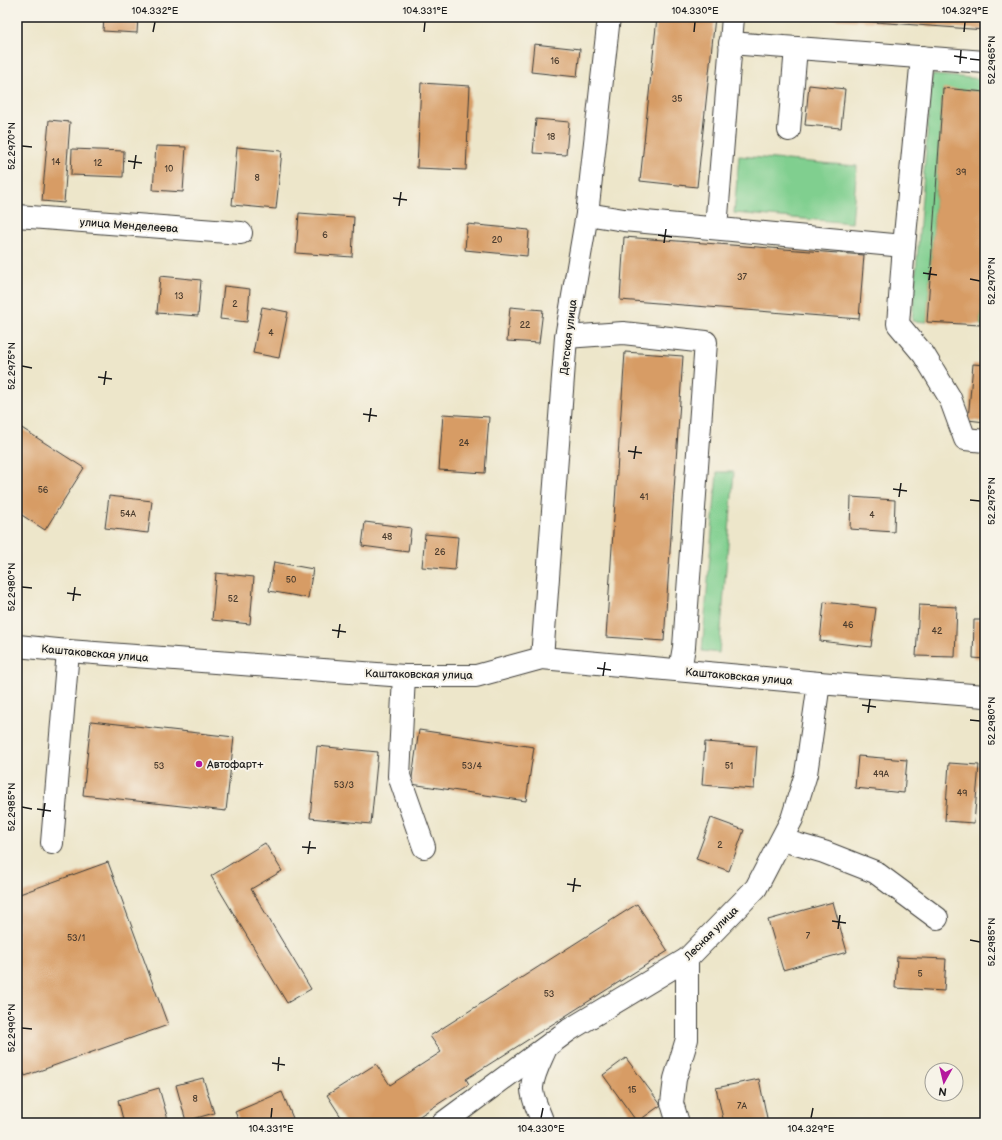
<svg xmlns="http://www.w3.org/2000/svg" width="1002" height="1140" viewBox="0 0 1002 1140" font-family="'Balsamiq Sans',sans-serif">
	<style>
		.green { fill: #80cf8f; stroke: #4e7656 }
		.building { fill: #d79c65 }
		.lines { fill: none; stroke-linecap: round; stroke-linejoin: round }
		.minor-casing { stroke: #3b3a36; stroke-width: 24 }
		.minor { stroke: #fff; stroke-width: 22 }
		.ticks { fill: none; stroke: #1c1c1c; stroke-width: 1.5 }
		.poi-dot { fill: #b5179e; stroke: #f7f3e8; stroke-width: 1.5 }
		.labels { text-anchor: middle; stroke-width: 4; stroke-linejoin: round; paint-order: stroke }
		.number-label { font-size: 9px; fill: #4b3c2e }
		.street-label { font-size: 11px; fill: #1c1c1c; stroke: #f7f3e8 }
		.poi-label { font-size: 11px; fill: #1c1c1c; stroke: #f7f3e8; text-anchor: start }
		.neatline { fill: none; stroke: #1c1c1c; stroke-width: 1.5 }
		.ticks-label { font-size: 10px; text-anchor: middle; fill: #1c1c1c }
	</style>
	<rect width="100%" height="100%" fill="#f7f3e8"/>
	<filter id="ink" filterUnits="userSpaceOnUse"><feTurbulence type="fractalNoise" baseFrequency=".025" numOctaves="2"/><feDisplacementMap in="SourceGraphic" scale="8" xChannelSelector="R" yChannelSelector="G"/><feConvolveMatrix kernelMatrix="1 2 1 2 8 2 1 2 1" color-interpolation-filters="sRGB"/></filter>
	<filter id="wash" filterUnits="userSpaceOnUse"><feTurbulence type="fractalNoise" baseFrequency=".012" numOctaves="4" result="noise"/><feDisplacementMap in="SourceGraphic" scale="16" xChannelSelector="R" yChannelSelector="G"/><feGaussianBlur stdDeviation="0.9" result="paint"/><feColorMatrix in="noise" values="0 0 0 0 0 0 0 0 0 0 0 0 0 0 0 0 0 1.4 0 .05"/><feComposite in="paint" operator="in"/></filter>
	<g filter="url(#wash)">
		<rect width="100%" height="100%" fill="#ede6ca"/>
		<g class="green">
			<polygon points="932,75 985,79 985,92 943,89 927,322 912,321"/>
			<polygon points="739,156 857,166 852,223 734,213"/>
			<polygon points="985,252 985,326 980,325"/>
			<polygon points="717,472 734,472 719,653 702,651"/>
		</g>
		<g id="blocks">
			<g class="building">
				<polygon points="104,17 138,17 137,33 103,31"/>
				<polygon points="657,17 715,17 697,187 640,181"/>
				<polygon points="820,17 985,17 985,30 820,18"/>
				<polygon points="534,44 580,49 577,77 531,72"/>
				<polygon points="421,83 470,86 466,170 417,168"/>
				<polygon points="809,85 845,89 841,128 805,125"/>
				<polygon points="943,88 985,92 985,252 980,325 927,322"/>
				<polygon points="536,119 569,122 566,155 533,153"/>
				<polygon points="49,120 70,122 64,203 42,201"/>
				<polygon points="156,146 186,147 183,192 153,190"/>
				<polygon points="237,147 282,151 276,209 232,205"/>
				<polygon points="72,149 124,151 123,177 71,175"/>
				<polygon points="299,213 354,217 352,257 296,253"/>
				<polygon points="467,224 529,230 527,256 465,250"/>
				<polygon points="624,237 864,255 859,319 620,300"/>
				<polygon points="160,276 201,280 198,316 157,313"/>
				<polygon points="224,286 250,289 247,322 220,319"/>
				<polygon points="262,307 288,312 279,358 253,353"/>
				<polygon points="510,307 543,310 539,343 507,341"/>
				<polygon points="625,352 683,356 664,641 606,637"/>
				<polygon points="973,364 985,365 985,422 968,420"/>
				<polygon points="443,414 489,417 485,473 439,470"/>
				<polygon points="17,425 84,468 45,530 17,512"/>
				<polygon points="109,496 152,501 148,533 105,528"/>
				<polygon points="851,497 895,500 894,532 850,529"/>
				<polygon points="365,522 411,528 408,552 362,546"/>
				<polygon points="425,534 458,537 455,570 422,567"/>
				<polygon points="274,562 313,569 308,598 269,591"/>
				<polygon points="216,573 254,577 250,624 212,620"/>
				<polygon points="824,602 876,608 871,647 820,641"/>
				<polygon points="919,605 957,607 955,657 916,656"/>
				<polygon points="974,620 985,620 985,659 973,658"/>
				<polygon points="91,721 234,737 226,811 83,795"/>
				<polygon points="419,730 534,747 526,801 411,784"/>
				<polygon points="705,742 757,746 754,789 702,785"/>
				<polygon points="317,746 378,752 371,824 310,818"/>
				<polygon points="858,756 907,760 904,793 855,788"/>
				<polygon points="949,763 979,765 974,823 945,821"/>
				<polygon points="711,818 744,830 729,871 696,859"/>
				<polygon points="265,843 282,871 251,889 311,989 287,1003 211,876"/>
				<polygon points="108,862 168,1025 25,1076 17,1056 17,895"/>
				<polygon points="833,902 847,952 783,970 768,920"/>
				<polygon points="637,904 668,951 466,1079 469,1084 409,1123 345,1123 327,1095 376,1064 390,1085 441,1052 430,1036"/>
				<polygon points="897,957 946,959 944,991 895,988"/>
				<polygon points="626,1058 661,1105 637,1122 603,1075"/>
				<polygon points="203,1078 214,1113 186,1121 176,1085"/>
				<polygon points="759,1079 768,1123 724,1123 716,1088"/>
				<polygon points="159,1088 169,1123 124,1123 118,1100"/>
				<polygon points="282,1092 295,1123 240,1123 235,1112"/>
			</g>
		</g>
	</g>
	<g filter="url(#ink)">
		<use href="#blocks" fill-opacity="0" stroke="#3b3a36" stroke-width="1"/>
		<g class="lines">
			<g class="minor-casing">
				<g id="minor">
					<polyline points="730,43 985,62"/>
					<polyline points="922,57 904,246 898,324 924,355 950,398 965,439 985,441"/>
					<polyline points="789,130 796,48"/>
					<polyline points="587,214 624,220 904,246"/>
					<polyline points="17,216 241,233"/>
					<polyline points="716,228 733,17"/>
					<polyline points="566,337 623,333 706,342 684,647 680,670"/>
					<polyline points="17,646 68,651 404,676 476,676 542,658 819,683 985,696"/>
					<polyline points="542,658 566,337 587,214 609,17"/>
					<polyline points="404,676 399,776 424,847"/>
					<polyline points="782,840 824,852 875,872 937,918"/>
					<polyline points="52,843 68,651"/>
					<polyline points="443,1123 569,1030 687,959 756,888 792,819 806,774 819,683"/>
					<path d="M543 1123C540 1114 531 1096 532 1087 533 1074 541 1060 546 1048"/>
					<polyline points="678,1123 672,1103 675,1079 687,1039 687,959"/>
				</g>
			</g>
			<use href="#minor" class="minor"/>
		</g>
	</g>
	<path class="ticks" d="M153 32 155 22M424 32 425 22M694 32 695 22M964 32 965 22M954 56 967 58M970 59 980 60M960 64 961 50M22 146 32 147M128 161 142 163M134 169 136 155M393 198 407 200M399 206 401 192M658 235 672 237M664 243 666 229M923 273 937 275M970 279 980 281M929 280 931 267M22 366 32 368M98 377 112 379M104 385 106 371M363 414 377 416M369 422 371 408M628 451 642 453M634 459 636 446M893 489 907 491M899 497 901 483M970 500 980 501M22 587 32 588M67 593 81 595M73 601 75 587M332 630 346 632M338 638 340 624M597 668 611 670M603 676 605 662M862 705 876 707M868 713 870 699M970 720 980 721M22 807 32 809M37 809 51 811M43 817 45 803M302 847 316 848M308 854 310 841M567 884 581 886M573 892 575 878M832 921 846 923M838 929 840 915M970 940 980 942M22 1028 32 1029M272 1063 285 1065M278 1071 279 1057M271 1118 272 1108M541 1118 543 1108M811 1118 813 1108"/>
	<circle class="poi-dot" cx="199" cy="764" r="4"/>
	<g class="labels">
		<g class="number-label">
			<text x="555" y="64">16</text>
			<text x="677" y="102">35</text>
			<text x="551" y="140">18</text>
			<text x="56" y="165">14</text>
			<text x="98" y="166">12</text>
			<text x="169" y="172">10</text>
			<text x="961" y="175">39</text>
			<text x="257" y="181">8</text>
			<text x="325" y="238">6</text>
			<text x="497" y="243">20</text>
			<text x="742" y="280">37</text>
			<text x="179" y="299">13</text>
			<text x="235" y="307">2</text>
			<text x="525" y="328">22</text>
			<text x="271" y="336">4</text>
			<text x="464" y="446">24</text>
			<text x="43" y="493">56</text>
			<text x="644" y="500">41</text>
			<text x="128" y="517">54А</text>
			<text x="872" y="518">4</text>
			<text x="387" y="540">48</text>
			<text x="440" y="555">26</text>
			<text x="291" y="583">50</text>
			<text x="233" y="602">52</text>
			<text x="848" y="628">46</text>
			<text x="937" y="634">42</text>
			<text x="159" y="769">53</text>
			<text x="472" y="769">53/4</text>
			<text x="729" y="769">51</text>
			<text x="881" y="777">49А</text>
			<text x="344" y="788">53/3</text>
			<text x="962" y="796">49</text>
			<text x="720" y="848">2</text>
			<text x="808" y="939">7</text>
			<text x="76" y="941">53/1</text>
			<text x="920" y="977">5</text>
			<text x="549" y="997">53</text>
			<text x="632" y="1093">15</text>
			<text x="195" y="1102">8</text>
			<text x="742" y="1109">7А</text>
		</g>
		<g class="street-label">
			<text transform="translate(129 225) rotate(4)" y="4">улица Менделеева</text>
			<text transform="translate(568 337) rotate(-83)" y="4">Детская улица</text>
			<text transform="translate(95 653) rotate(5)" y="4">Каштаковская улица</text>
			<text transform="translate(419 674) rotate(1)" y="4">Каштаковская улица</text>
			<text transform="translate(739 676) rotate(5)" y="4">Каштаковская улица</text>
			<text transform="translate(711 933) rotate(-45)" y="4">Лесная улица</text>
		</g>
		<g class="poi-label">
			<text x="207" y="768">Автофарт+</text>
		</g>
	</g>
	<rect width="1002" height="1140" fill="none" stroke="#f7f3e8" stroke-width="44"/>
	<g transform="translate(944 1082) rotate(188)"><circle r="19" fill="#f7f3e8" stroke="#9f9d96"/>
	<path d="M0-3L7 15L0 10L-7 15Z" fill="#b5179e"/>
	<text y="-6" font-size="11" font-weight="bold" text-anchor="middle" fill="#1c1c1c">N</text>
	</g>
	<rect x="22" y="22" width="958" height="1096" class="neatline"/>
	<g class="ticks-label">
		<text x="155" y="14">104.332°E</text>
		<text x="425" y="14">104.331°E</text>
		<text x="695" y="14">104.330°E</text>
		<text x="965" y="14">104.329°E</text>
		<text transform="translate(991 60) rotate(-90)" y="4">52.2965°N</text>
		<text transform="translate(11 146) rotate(-90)" y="4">52.2970°N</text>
		<text transform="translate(991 281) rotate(-90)" y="4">52.2970°N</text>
		<text transform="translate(11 366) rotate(-90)" y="4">52.2975°N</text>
		<text transform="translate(991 501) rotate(-90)" y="4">52.2975°N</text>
		<text transform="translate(11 587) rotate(-90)" y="4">52.2980°N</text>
		<text transform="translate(991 721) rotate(-90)" y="4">52.2980°N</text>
		<text transform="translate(11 807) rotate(-90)" y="4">52.2985°N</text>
		<text transform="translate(991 942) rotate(-90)" y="4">52.2985°N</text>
		<text transform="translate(11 1028) rotate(-90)" y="4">52.2990°N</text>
		<text x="271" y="1132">104.331°E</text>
		<text x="541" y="1132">104.330°E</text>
		<text x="811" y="1132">104.329°E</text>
	</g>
</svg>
